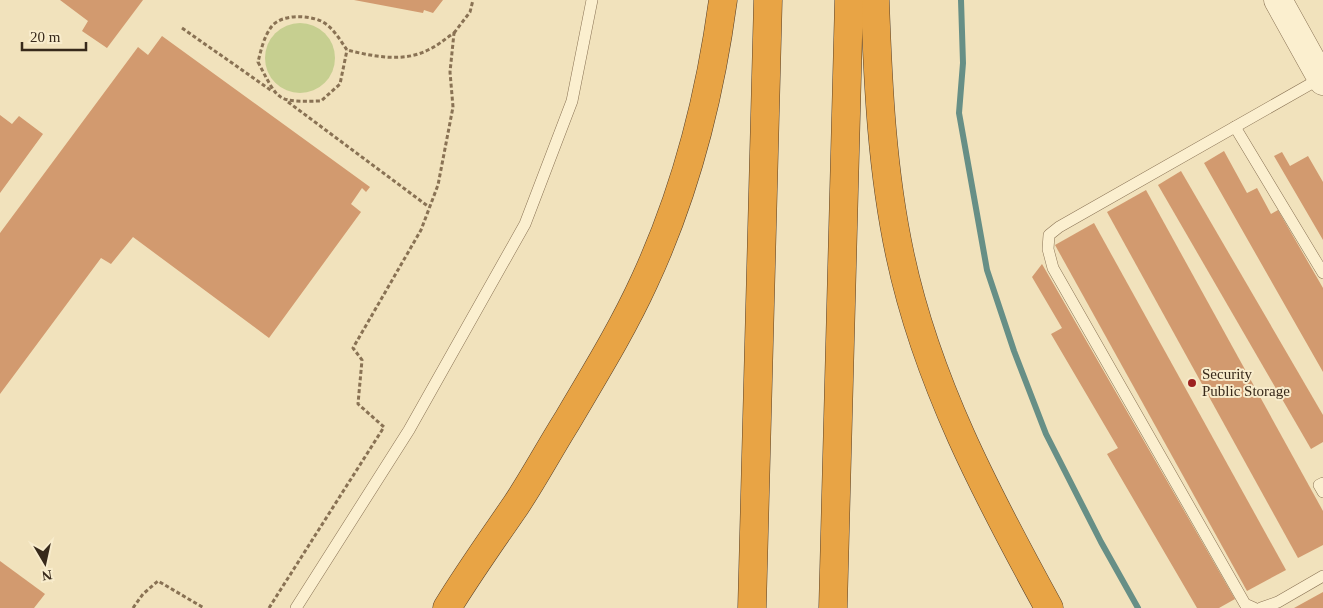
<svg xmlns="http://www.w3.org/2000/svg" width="1323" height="608" viewBox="0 0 1323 608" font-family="'Times New Roman',serif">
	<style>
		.green { fill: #c6cf90 }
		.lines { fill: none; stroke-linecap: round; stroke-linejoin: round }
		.stream { stroke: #678f86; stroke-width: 6 }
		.building { fill: #d29a6f }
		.service-casing { stroke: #897254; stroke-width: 12 }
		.tertiary-casing { stroke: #897254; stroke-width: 29 }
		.motorway-casing { stroke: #563f29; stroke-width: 29 }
		.path { stroke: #897254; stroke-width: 3; stroke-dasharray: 4 2.5; stroke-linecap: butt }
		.service { stroke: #fbefcf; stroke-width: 11 }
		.tertiary { stroke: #fbefcf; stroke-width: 28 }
		.motorway { stroke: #e8a445; stroke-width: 28 }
		.poi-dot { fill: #9d2220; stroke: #f8eccc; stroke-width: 2 }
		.labels { text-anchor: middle; stroke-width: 4; stroke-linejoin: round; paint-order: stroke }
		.poi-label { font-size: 15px; fill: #37291a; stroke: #f8eccc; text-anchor: start }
	</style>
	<rect width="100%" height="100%" fill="#f1e2bc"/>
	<circle class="green" cx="300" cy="58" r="35"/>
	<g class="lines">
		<polyline class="stream" points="961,0 963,63 959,113 987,270 1014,351 1046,434 1101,542 1138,608"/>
	</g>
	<g class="building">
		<polygon points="60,0 143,0 107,48 82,31 88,21"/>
		<polygon points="354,0 443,0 433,13 424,10 423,13"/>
		<polygon points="162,36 370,187 366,192 362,188 351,204 361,212 269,338 133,237 111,264 101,258 0,394 0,233 138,47 148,55"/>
		<polygon points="0,115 12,124 19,116 43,134 0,193"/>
		<polygon points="1224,151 1247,193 1257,188 1271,214 1278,210 1323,288 1323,372 1204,163"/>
		<polygon points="1282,152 1290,166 1308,156 1323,182 1323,240 1274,156"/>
		<polygon points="1181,171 1323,415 1323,442 1311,449 1158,185"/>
		<polygon points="1146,190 1323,511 1323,545 1298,558 1107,212"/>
		<polygon points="1094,223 1286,570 1247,591 1055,245"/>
		<polygon points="1042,264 1235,599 1219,608 1197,608 1107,454 1118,448 1051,334 1062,328 1032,277"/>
		<polygon points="0,561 45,594 34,608 0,608"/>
		<polygon points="1323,592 1323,608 1294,608"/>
	</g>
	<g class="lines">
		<g class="service-casing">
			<g id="service">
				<polyline points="1235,127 1323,273"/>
				<polyline points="1323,483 1319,485 1323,492"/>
				<polyline points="296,608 409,430 525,224 572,101 592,0"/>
				<polyline points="1254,608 1245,604 1053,268 1048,249 1049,235 1059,227 1321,78"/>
				<polyline points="1261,608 1278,602 1323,576"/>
			</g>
		</g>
		<g class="tertiary-casing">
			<polyline id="tertiary" points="1278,0 1323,81"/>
		</g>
		<g class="motorway-casing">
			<g id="motorway">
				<path d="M875 0C878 86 882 171 900 255 927 382 987 495 1049 608"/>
				<path d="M447 608C469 572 492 540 516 505 534 478 550 448 567 421 594 375 622 330 644 282 685 194 710 97 723 0"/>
				<polyline points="752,608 768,0"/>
				<polyline points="833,608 849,0"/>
			</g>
		</g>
		<g class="path">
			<polyline points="182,28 272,91"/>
			<polyline points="454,33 470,12 473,0"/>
			<polyline points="288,102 429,207"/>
			<polyline points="133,608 143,594 158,581 204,608"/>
			<path d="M269 608 384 427 358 404 362 360 353 348 421 230 438 185 453 107 450 72 454 33C445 39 437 46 428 50 403 63 372 56 347 50 340 40 333 27 321 21 308 15 282 14 272 26 264 36 261 50 258 62 279 102 276 102 321 101L340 84 347 50"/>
		</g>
		<use href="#service" class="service"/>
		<use href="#tertiary" class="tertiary"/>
		<use href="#motorway" class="motorway"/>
	</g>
	<circle class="poi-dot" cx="1192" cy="383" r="5"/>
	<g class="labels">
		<g class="poi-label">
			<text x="1202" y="379">Security<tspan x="1202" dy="17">Public Storage</tspan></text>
		</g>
	</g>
	<g transform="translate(45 563) rotate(171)" stroke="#f8eccc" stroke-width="4" paint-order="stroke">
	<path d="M0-4L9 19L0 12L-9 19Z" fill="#37291a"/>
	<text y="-8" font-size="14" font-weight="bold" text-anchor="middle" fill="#37291a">N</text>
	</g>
	<path d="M22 42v8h64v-8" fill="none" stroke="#37291a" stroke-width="2.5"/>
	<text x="30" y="42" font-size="15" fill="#37291a" stroke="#f8eccc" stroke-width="4" paint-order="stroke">20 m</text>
</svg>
